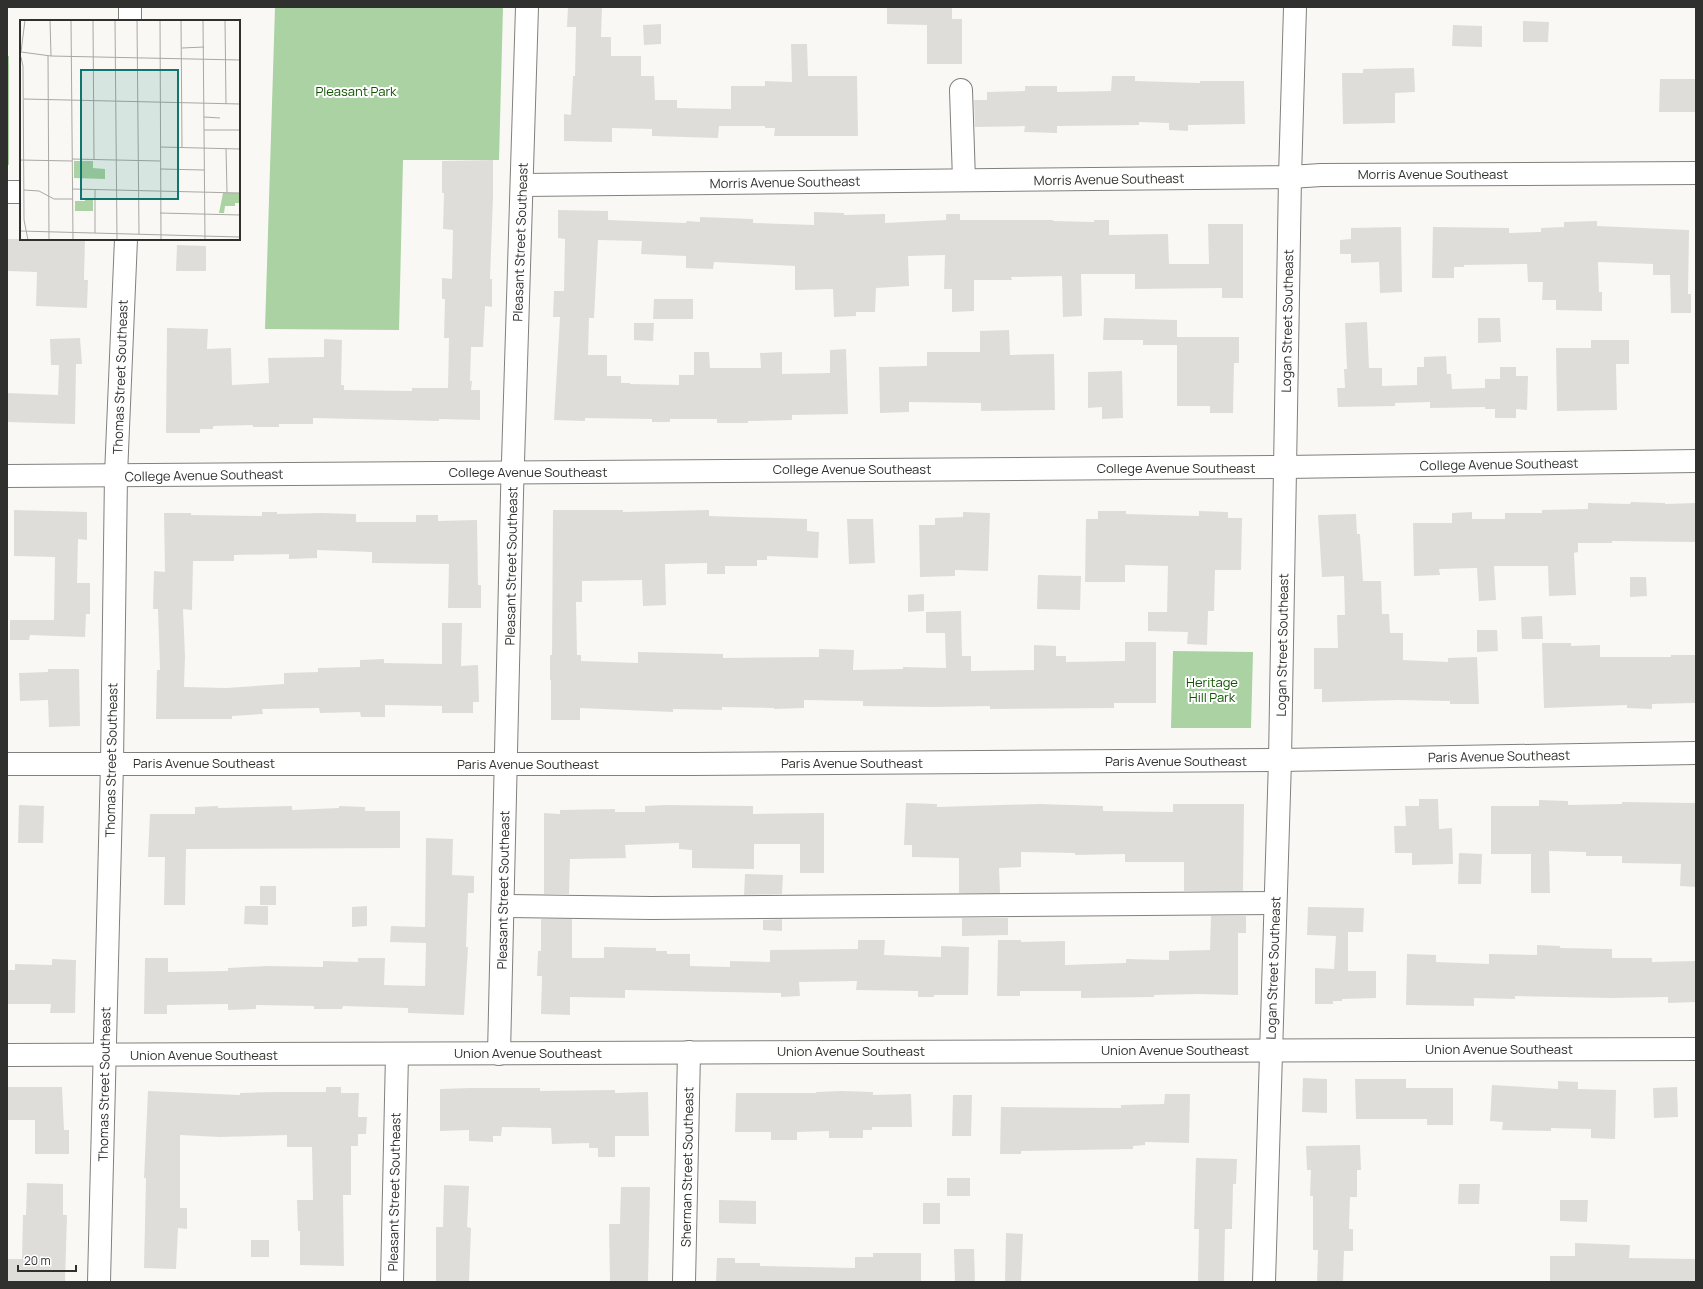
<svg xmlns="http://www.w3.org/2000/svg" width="1703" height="1289" viewBox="0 0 1703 1289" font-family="Manrope,sans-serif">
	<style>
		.green { fill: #aad2a2 }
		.building { fill: #dfddda }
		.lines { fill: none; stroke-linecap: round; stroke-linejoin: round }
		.minor-casing { stroke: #82807d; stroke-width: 24 }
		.minor { stroke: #fff; stroke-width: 22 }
		.labels { text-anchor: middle; stroke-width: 4; stroke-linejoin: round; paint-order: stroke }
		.park-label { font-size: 13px; fill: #0f5200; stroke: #fff }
		.street-label { font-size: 13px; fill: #30302e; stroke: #fff }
		.inset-road { fill: none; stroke: #a9a8a5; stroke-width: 1 }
		.view { fill: #0f766e; fill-opacity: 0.15; stroke: #0f766e; stroke-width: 2 }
		.inset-edge { fill: none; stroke: #30302e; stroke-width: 2 }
	</style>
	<rect width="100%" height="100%" fill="#faf8f5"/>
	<g class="green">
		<polygon points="275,7 503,7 499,160 403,160 399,330 265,329"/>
		<rect x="7" y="56" width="2" height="109"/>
		<polygon points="1173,651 1253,652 1251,728 1171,728"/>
	</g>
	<g class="building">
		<polygon points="568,7 602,7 601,37 611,37 611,56 641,56 641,76 654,76 655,100 677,100 677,108 731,109 731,86 765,86 765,81 792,82 791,44 807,44 808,76 857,76 858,136 774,136 775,128 765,128 765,126 719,126 718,138 652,136 652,129 612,128 612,142 564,141 564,114 571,115 573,76 575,76 576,27 567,27"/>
		<polygon points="887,7 952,7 952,19 962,19 962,64 927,64 927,25 887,24"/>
		<polygon points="1523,21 1549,22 1548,42 1523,42"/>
		<polygon points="661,24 661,44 644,45 643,25"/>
		<polygon points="1453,25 1482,26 1482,47 1452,46"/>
		<polygon points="1414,68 1415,92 1395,93 1395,123 1343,124 1342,73 1363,73 1363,69"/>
		<polygon points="1112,76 1135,76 1135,81 1200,83 1200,81 1244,81 1245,124 1188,125 1188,131 1169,130 1169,123 1139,122 1139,125 1057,126 1057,133 1024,132 1025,126 975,127 974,100 987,100 987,92 1025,91 1025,86 1057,86 1057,92 1111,91"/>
		<polygon points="1660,79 1696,79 1696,112 1659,112"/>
		<polygon points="493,160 493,197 490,279 492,279 492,307 485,306 483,347 471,347 470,381 472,381 471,390 480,390 480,420 439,419 439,421 313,418 313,424 279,424 279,427 253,427 253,425 213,426 213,429 200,429 200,433 166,433 167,328 208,329 207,349 231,348 232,385 269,383 268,358 324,357 324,339 342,340 341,385 344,385 344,390 412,391 412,388 448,388 449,338 444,338 445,299 442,299 442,278 452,279 453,230 443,229 444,193 442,193 442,161"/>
		<polygon points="558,210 608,211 608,220 686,223 687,221 700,222 700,217 753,219 753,223 814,225 814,212 844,213 844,215 885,214 885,223 946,220 946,214 960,214 960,220 1053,220 1053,221 1094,222 1094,220 1109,220 1109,235 1168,234 1169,264 1209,264 1208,224 1243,224 1243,298 1222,298 1222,288 1135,289 1135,274 1081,274 1082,316 1063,317 1062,276 1011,277 1012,280 974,280 974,311 952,312 952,289 944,289 945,255 908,256 909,286 876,288 875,312 856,312 856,316 834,317 833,289 795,290 795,266 714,262 713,269 686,268 686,256 641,254 642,241 598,240 594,318 589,318 588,355 607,355 607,376 621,376 621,383 630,383 630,384 679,385 679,375 694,375 694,352 709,352 710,368 761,368 760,353 782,352 782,374 830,373 830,350 846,349 848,414 792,415 792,420 748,421 748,423 717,423 717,419 670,419 670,422 652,422 652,419 585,418 585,421 554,420 560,317 553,317 554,291 564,291 565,239 558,238"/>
		<polygon points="1597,221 1597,226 1689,230 1688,294 1691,294 1691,313 1671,313 1670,275 1653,275 1653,264 1598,262 1599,292 1602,292 1602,311 1556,310 1556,300 1542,300 1543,282 1528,282 1527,264 1464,265 1464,267 1454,267 1454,278 1432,278 1433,227 1509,228 1509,233 1541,232 1541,228 1564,227 1564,222"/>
		<polygon points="1401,227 1402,292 1380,293 1379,262 1351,263 1351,254 1340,254 1340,240 1351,239 1351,228"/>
		<polygon points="7,239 85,239 84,280 88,280 87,308 36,306 37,272 7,271"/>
		<polygon points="177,245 206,246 206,271 176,271"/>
		<polygon points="654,299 693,299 693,319 653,319"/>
		<polygon points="1104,318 1177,320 1177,337 1239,337 1239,363 1234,363 1233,413 1210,413 1210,406 1177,406 1177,345 1143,345 1143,340 1103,340"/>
		<polygon points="1478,318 1500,318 1501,342 1478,343"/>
		<polygon points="1367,322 1369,368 1382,368 1382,386 1417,385 1417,367 1424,367 1424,357 1446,356 1447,374 1451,374 1452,389 1485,388 1485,379 1500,379 1500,367 1516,367 1516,376 1528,376 1527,410 1516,409 1516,418 1495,418 1495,409 1485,409 1485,407 1430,408 1430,402 1395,403 1395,406 1338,407 1337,388 1345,388 1344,369 1347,369 1345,323"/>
		<polygon points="634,323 654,323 653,341 634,340"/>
		<polygon points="1009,330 1010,355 1054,354 1055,410 981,411 981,403 909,402 909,412 880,413 879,367 927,366 927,352 980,352 980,331"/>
		<polygon points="80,338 82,364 76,364 75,424 7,422 7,393 58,395 59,365 51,365 50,339"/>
		<polygon points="1591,340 1629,340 1629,364 1616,364 1617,410 1557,411 1556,348 1591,348"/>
		<polygon points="1122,371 1123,418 1102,419 1102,407 1088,408 1088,372"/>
		<polygon points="1631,502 1665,503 1665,504 1696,503 1696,542 1612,541 1612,543 1578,543 1578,552 1574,553 1576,595 1549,596 1548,566 1494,566 1496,600 1479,601 1477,568 1439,569 1440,575 1414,576 1413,523 1452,523 1452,513 1472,512 1472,519 1505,519 1505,513 1542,513 1542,510 1588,509 1588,503 1630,504"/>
		<polygon points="14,510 87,512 87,540 78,539 77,583 90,583 90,614 86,614 85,637 30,635 29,640 10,640 10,620 54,620 55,557 14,556"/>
		<polygon points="553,510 623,510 623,512 709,510 709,516 807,519 807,531 819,532 818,558 767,556 767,560 757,560 757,566 725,566 725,574 707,574 707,563 665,564 666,605 643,606 642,580 582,581 582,602 576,602 577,655 581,655 581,661 638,663 638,652 723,654 723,658 819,657 819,649 854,650 853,670 903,669 903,667 946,668 945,633 926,633 926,612 961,611 962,656 971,656 971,671 1034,670 1034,645 1056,646 1056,656 1066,656 1066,662 1125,661 1125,642 1156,642 1156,703 1114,703 1114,708 990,709 990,706 934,707 863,706 863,701 804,700 804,708 774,709 774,708 722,707 722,710 673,709 673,712 580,708 580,720 551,720 551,680 550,680 550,655 552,655"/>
		<polygon points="1098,511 1126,511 1126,514 1199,516 1199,511 1228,512 1228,518 1242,518 1241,570 1215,570 1214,611 1208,611 1207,645 1187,644 1188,632 1148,631 1148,612 1167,612 1168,566 1125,565 1125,582 1085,582 1086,519 1098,519"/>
		<polygon points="262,512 277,512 277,514 322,513 356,514 356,522 416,522 416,515 438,515 438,521 477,520 478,585 481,585 481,608 448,608 449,564 372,563 372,552 317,550 317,558 289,559 289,554 234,555 234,561 193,561 192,610 183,609 185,656 184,687 226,688 284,684 284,673 318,672 318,668 360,667 360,660 384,659 384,663 442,664 442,623 462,623 461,666 478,665 479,702 473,702 473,713 442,713 442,706 385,705 385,717 361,717 360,712 320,713 319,708 262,709 263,714 232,716 232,719 156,719 157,670 160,670 158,609 153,609 154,571 165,572 164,513 191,513 191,515 262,516"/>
		<polygon points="963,512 990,513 988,571 955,570 955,576 920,577 919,525 935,525 935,518 963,517"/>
		<polygon points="1356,514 1357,534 1360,534 1363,581 1381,581 1382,614 1389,614 1390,633 1403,633 1403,660 1448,662 1448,658 1477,657 1479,704 1450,704 1450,701 1399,700 1322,702 1322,689 1314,689 1314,648 1338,648 1337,615 1345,615 1344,576 1322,577 1318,515"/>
		<polygon points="847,519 873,519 875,563 849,564"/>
		<polygon points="1038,575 1081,576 1080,610 1037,609"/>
		<polygon points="1630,577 1646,577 1647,596 1630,597"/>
		<polygon points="924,594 924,611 908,612 908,595"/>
		<polygon points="1542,616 1543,639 1522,639 1521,617"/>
		<polygon points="1477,630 1497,630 1498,651 1477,652"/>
		<polygon points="1542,643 1571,643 1571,646 1600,645 1600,657 1671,657 1671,655 1696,655 1695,703 1652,704 1652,709 1627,708 1627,705 1544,708"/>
		<polygon points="48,669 79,669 80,726 49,727 48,700 20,701 19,673 48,672"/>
		<polygon points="1419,799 1438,799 1439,829 1452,828 1453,864 1412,865 1412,853 1395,853 1394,826 1406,826 1405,806 1419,806"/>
		<polygon points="1539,800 1568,801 1568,805 1622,804 1622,802 1696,803 1696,887 1680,886 1681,864 1622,863 1622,856 1586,856 1586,852 1549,851 1550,893 1531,893 1531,854 1491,854 1491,806 1539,806"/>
		<polygon points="906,803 937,804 937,807 1039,804 1103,806 1103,811 1173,812 1173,804 1244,804 1243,891 1184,891 1184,862 1125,862 1125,854 1075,855 1075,853 1021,852 1021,867 999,868 1000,893 959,893 959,858 912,857 912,845 904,845"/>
		<polygon points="19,805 44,806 43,843 18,843"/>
		<polygon points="666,805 753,806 753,814 824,813 824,873 800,873 800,844 754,844 754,869 692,868 692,850 679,849 679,843 625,845 626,858 570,859 569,894 544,894 544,813 560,814 560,810 615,809 615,812 645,812 645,806"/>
		<polygon points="218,806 218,808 292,806 292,810 339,808 339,806 365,807 365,811 400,811 400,848 186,849 185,905 164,905 165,857 148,857 150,814 195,814 195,807"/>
		<polygon points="426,838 453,839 452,875 474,876 474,893 468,893 466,947 468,947 464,1015 408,1013 408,1008 343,1006 342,1009 314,1009 314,1006 256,1005 256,1009 228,1010 228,1004 167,1005 167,1014 144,1014 145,958 168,958 168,972 228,971 228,968 267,966 323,967 323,961 358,962 358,958 385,958 384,985 425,986 426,943 390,942 391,926 425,927"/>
		<polygon points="1459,853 1482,854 1481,884 1458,884"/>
		<polygon points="745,874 783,875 782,894 744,895"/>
		<rect x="260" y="886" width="16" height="19"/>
		<polygon points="245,906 268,906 268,925 244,924"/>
		<polygon points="367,906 367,926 352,927 352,907"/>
		<polygon points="1308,907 1364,908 1363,932 1348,932 1348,971 1376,971 1376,998 1342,999 1342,1001 1333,1001 1333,1004 1315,1004 1315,968 1334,969 1336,936 1307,935"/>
		<polygon points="1211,916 1246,916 1246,933 1238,933 1238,995 1199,994 1154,995 1154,997 1081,998 1081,991 1020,991 1020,996 997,996 998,940 1021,940 1021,942 1065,941 1065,965 1126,963 1126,959 1169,960 1169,951 1210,950"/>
		<polygon points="962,918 1008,918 1008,935 962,936"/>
		<polygon points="541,919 572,919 572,958 604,958 604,947 656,948 656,951 667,951 667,954 690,954 690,966 730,967 730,961 770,962 770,950 858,949 858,940 885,940 884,955 941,957 941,946 969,947 968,995 934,995 934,997 918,997 918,991 856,990 857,981 799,982 800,996 781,997 781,993 625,990 625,998 570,997 570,1015 541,1014 542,976 537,976 538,951 541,951"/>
		<polygon points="782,919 782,931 763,930 763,920"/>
		<polygon points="1537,945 1560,946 1560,948 1612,949 1612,958 1652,958 1652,962 1696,961 1696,1002 1668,1003 1668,997 1611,998 1515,996 1515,999 1474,998 1474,1006 1406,1005 1407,954 1436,955 1436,962 1489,964 1489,954 1537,955"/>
		<polygon points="52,959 76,960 75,1013 50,1013 51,1004 7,1004 7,970 15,970 15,964 52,965"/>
		<polygon points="1303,1078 1327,1079 1327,1113 1302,1112"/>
		<polygon points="1355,1079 1406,1079 1406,1088 1453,1088 1453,1125 1427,1125 1427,1119 1356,1119"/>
		<polygon points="1558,1081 1578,1082 1578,1089 1616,1090 1615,1139 1591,1138 1591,1129 1551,1128 1551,1131 1502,1130 1503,1122 1490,1121 1492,1085 1558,1089"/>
		<polygon points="7,1087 62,1087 64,1130 69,1130 69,1154 35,1154 35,1120 7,1120"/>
		<polygon points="326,1087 341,1087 341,1093 359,1093 358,1117 367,1117 366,1134 358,1134 358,1146 351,1146 351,1195 343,1195 344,1266 300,1265 300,1231 298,1231 297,1200 313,1200 312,1147 287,1147 287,1135 220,1137 180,1135 180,1208 187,1208 187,1229 178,1228 176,1269 144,1268 146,1178 144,1178 148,1091 240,1095 240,1093 277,1092 326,1092"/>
		<polygon points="1677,1087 1678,1117 1654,1118 1653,1088"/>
		<polygon points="470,1088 540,1088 540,1091 615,1090 615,1093 648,1092 649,1136 615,1136 615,1157 598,1157 598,1148 589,1148 589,1143 552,1144 551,1128 502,1127 501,1136 493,1136 493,1142 469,1141 469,1130 440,1131 440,1089"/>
		<polygon points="841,1091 873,1092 873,1095 911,1094 912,1127 872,1127 872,1130 863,1130 863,1138 829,1138 829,1131 797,1132 797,1140 771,1140 771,1132 735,1132 736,1093 816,1093 816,1092"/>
		<polygon points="1165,1094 1190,1094 1189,1143 1145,1142 1145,1145 1133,1146 1133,1149 1021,1151 1021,1154 1000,1154 1001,1107 1121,1108 1121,1105 1164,1104"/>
		<polygon points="953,1095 972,1095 971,1136 952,1136"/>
		<polygon points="1360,1145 1361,1170 1357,1170 1357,1197 1350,1197 1349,1229 1353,1229 1353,1251 1344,1251 1343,1282 1317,1282 1318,1250 1313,1250 1313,1196 1310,1196 1311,1170 1307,1170 1306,1146"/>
		<polygon points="1196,1158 1237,1159 1236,1184 1233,1184 1232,1229 1225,1229 1224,1282 1198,1282 1199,1229 1194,1229"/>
		<rect x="947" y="1178" width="23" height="18"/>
		<polygon points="27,1183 63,1184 63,1215 67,1215 65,1282 7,1282 7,1259 22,1259 23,1215 26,1215"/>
		<polygon points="1459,1184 1480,1184 1479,1204 1458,1204"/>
		<polygon points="444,1185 469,1186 467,1227 471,1228 469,1282 436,1282 436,1227 443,1227"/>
		<polygon points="621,1187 650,1187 648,1282 610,1282 609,1224 620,1224"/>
		<polygon points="719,1200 756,1201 756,1224 719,1223"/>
		<polygon points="1560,1200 1588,1200 1587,1222 1560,1221"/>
		<rect x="923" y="1203" width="17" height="21"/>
		<polygon points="1006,1233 1023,1234 1021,1282 1005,1282"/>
		<rect x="251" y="1240" width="18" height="17"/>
		<polygon points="1575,1243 1630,1245 1629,1258 1696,1259 1696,1282 1550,1282 1550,1256 1575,1256"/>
		<polygon points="954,1249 974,1249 975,1282 955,1282"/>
		<polygon points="873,1253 921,1253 921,1282 716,1282 717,1258 735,1258 735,1263 760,1263 760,1266 855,1268 855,1257 873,1257"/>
	</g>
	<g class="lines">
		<g class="minor-casing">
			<g id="minor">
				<polyline points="130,21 130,7"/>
				<polyline points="961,90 964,180"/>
				<polyline points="522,185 1290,177 1321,175 1696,173"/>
				<polyline points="7,192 21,192"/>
				<polyline points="7,476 1285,467 1696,461"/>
				<polyline points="7,764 692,764 1280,760 1696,753"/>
				<polyline points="503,906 652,908 1275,903"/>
				<polyline points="499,1054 512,494 527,7"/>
				<polyline points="7,1055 1696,1049"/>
				<polyline points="99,1282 112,763 116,475 126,239"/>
				<polyline points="392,1282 397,1054"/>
				<polyline points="684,1282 689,1052"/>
				<polyline points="1264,1282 1280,760 1290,177 1295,7"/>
			</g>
		</g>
		<use href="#minor" class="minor"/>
	</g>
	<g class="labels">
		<g class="park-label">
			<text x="356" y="96">Pleasant Park</text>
			<text x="1212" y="687">Heritage<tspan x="1212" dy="15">Hill Park</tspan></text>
		</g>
		<g class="street-label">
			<text x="1433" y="179">Morris Avenue Southeast</text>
			<text transform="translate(1109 179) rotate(-1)" y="5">Morris Avenue Southeast</text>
			<text transform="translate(785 182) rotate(-1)" y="5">Morris Avenue Southeast</text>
			<text transform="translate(520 242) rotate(-88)" y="5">Pleasant Street Southeast</text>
			<text transform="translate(1287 321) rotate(-89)" y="5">Logan Street Southeast</text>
			<text transform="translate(120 377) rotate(-88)" y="5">Thomas Street Southeast</text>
			<text transform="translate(1499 464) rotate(-1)" y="5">College Avenue Southeast</text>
			<text x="1176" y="473">College Avenue Southeast</text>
			<text x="852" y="474">College Avenue Southeast</text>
			<text x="528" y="477">College Avenue Southeast</text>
			<text transform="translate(204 475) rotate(-1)" y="5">College Avenue Southeast</text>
			<text transform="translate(511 566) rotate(-89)" y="5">Pleasant Street Southeast</text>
			<text transform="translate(1282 645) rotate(-89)" y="5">Logan Street Southeast</text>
			<text transform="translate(1499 756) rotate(-1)" y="5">Paris Avenue Southeast</text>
			<text transform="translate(111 760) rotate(-89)" y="5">Thomas Street Southeast</text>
			<text x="1176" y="766">Paris Avenue Southeast</text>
			<text x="204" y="768">Paris Avenue Southeast</text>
			<text x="852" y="768">Paris Avenue Southeast</text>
			<text x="528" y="769">Paris Avenue Southeast</text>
			<text transform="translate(503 890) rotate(-89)" y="5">Pleasant Street Southeast</text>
			<text transform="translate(1273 968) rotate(-88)" y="5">Logan Street Southeast</text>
			<text x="1499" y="1054">Union Avenue Southeast</text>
			<text x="1175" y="1055">Union Avenue Southeast</text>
			<text x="851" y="1056">Union Avenue Southeast</text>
			<text x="528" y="1058">Union Avenue Southeast</text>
			<text x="204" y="1060">Union Avenue Southeast</text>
			<text transform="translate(104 1084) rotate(-89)" y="5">Thomas Street Southeast</text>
			<text transform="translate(687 1167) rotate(-89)" y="5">Sherman Street Southeast</text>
			<text transform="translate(394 1192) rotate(-89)" y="5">Pleasant Street Southeast</text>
		</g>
	</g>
	<g transform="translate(20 20)">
		<rect width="220" height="220" fill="#faf8f5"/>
		<path d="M54 141H73V148L85 149V159L54 158ZM203 173H220V183H215V186H205L204 193H199ZM65 178H73V191H55V181H65Z" fill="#aad2a2"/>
		<path class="inset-road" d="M30 0 31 36M51 0 53 220M73 0 74 139M95 0 97 220M117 0 119 214M140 0 141 220M161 0 162 127M183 0 185 220M205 0 206 84M162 28 184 27M1 32 5 0M1 32 31 36 220 40M28 36 29 220M1 37 3 46 4 200 8 220M4 79 220 84M184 97 200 98M184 110H220M140 127 220 129M206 128 207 172M52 139 140 141M0 140 52 141M140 149 184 150M52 169 220 173M75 169V213M4 170 19 171 34 179H52M140 193 220 195M0 211 220 217"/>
		<path class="view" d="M61 50H158V179H61Z"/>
		<rect width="220" height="220" class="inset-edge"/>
	</g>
	<rect width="1703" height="1289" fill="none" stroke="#30302e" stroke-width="16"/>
	<path d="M18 1265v6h58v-6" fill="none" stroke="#30302e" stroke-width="2"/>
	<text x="24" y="1265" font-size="12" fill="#30302e" stroke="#ffffff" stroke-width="3" paint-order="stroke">20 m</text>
</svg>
